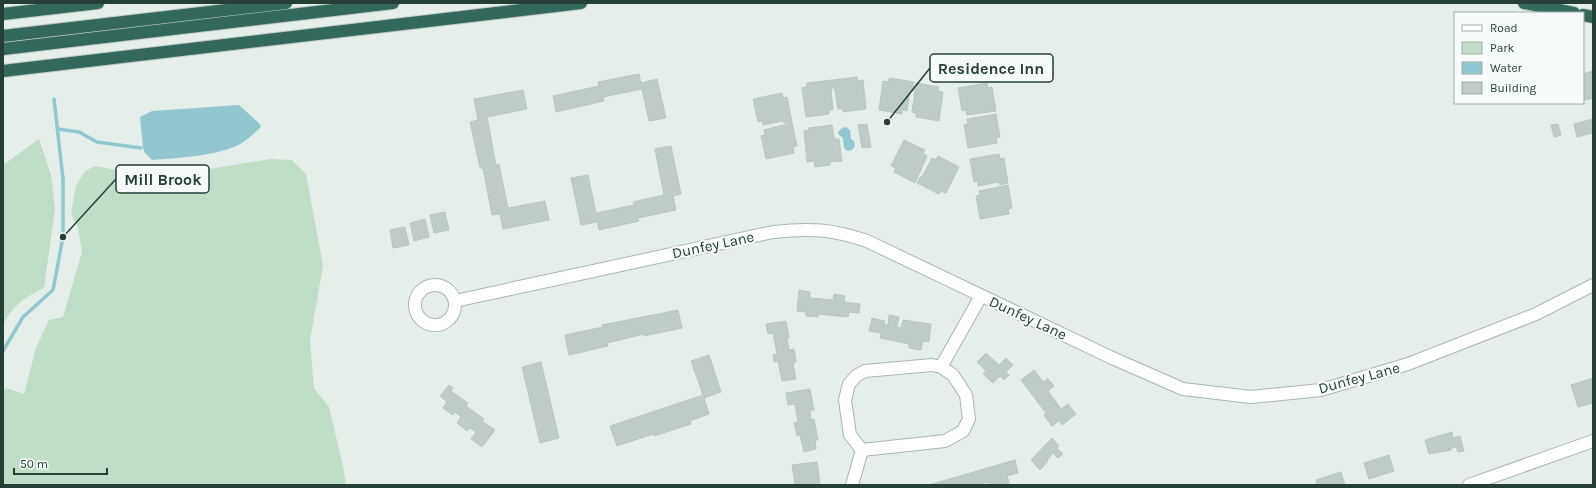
<svg xmlns="http://www.w3.org/2000/svg" width="1596" height="488" viewBox="0 0 1596 488" font-family="Karla,sans-serif">
	<style>
		.green { fill: #c0ddc7 }
		.water { fill: #92c7cf }
		.lines { fill: none; stroke-linecap: round; stroke-linejoin: round }
		.stream { stroke: #92c7cf; stroke-width: 3.5 }
		.building { fill: #becbc6; stroke: #b8c7c0 }
		.minor-casing { stroke: #a8b6b1; stroke-width: 14 }
		.highway-casing { stroke: #c2c9c7; stroke-width: 14 }
		.minor { stroke: #fff; stroke-width: 12 }
		.highway { stroke: #33695d; stroke-width: 12 }
		.labels { text-anchor: middle; stroke-width: 4; stroke-linejoin: round; paint-order: stroke }
		.street-label { font-size: 15px; fill: #253f37; stroke: #f6faf8 }
		.leader { fill: none; stroke: #253f37; stroke-width: 1.5 }
		.callout-dot { fill: #253f37; stroke: #f6faf8; stroke-width: 1.5 }
		.callout { fill: #f6faf8; stroke: #253f37; stroke-width: 1.5 }
		.callout-label { font-size: 16px; text-anchor: middle; font-weight: bold; fill: #253f37 }
	</style>
	<rect width="100%" height="100%" fill="#e6eeea"/>
	<g class="green">
		<path d="M39 139 51 175 55 209 44 288C23 299 13 304 3 326V163H6Z"/>
		<polygon points="270,159 292,160 306,174 323,265 310,341 314,388 329,407 343,466 346,485 3,485 3,391 6,388 24,394 36,348 49,320 63,317 82,252 78,228 71,214 76,186 85,171 95,166 128,172 143,180"/>
	</g>
	<g class="water">
		<path d="M239 105 259 123 261 127C254 133 244 143 236 146 214 156 177 158 152 160L145 153 143 148 140 117 152 111Z"/>
		<polygon points="846,127 850,130 851,139 854,141 855,146 852,150 847,151 844,148 843,138 839,135 838,132 842,128"/>
	</g>
	<g class="lines">
		<g class="stream">
			<polyline points="58,129 79,132 97,142 141,148"/>
			<polyline points="3,351 23,317 53,290 63,237 63,179 54,99"/>
		</g>
	</g>
	<g class="building">
		<polygon points="1593,71 1593,98 1585,100 1583,93 1583,74"/>
		<polygon points="639,74 641,83 657,79 666,118 649,121 642,89 603,97 604,101 556,112 553,96 599,86 598,82"/>
		<polygon points="857,77 857,81 863,80 866,109 843,112 843,109 838,109 833,80"/>
		<polygon points="889,78 914,82 913,91 910,90 907,111 902,110 902,114 879,110 883,81 889,82"/>
		<polygon points="832,80 833,88 831,89 833,110 829,110 829,114 806,117 802,88 807,87 807,83"/>
		<polygon points="916,83 939,87 938,91 943,92 939,121 916,117 916,113 912,112"/>
		<polygon points="987,83 988,88 992,87 996,111 967,115 966,110 962,111 958,88"/>
		<polygon points="523,90 527,109 487,117 496,165 499,164 508,208 545,201 549,220 503,229 500,214 492,215 483,168 480,168 470,122 478,120 474,99"/>
		<polygon points="782,93 783,98 787,97 792,122 784,123 783,121 763,125 762,121 758,122 753,99"/>
		<polygon points="996,114 1000,137 996,138 997,143 968,148 964,125 968,124 967,119"/>
		<polygon points="1593,119 1593,133 1577,137 1574,124"/>
		<polygon points="792,123 797,146 793,147 794,153 766,159 761,136 765,135 764,130"/>
		<polygon points="867,124 871,147 862,148 858,125"/>
		<polygon points="1558,124 1561,135 1554,137 1551,125"/>
		<polygon points="832,125 834,139 839,139 842,161 830,162 830,165 815,167 814,161 807,162 804,131 809,130 809,128"/>
		<polygon points="904,140 925,150 923,153 927,156 915,183 894,172 896,168 891,166"/>
		<polygon points="671,146 681,194 673,196 676,210 638,218 639,221 599,230 597,222 581,225 571,178 588,175 596,213 634,205 633,202 664,195 655,149"/>
		<polygon points="999,154 1000,159 1004,158 1008,183 1000,185 999,182 978,186 978,181 974,182 970,159"/>
		<polygon points="938,156 959,167 946,193 941,191 939,194 917,183 921,176 922,177 932,158 936,160"/>
		<polygon points="1008,185 1012,208 1008,209 1009,214 980,219 976,196 980,195 979,191"/>
		<polygon points="445,212 449,230 434,233 430,215"/>
		<polygon points="425,219 429,237 414,241 410,223"/>
		<polygon points="405,227 409,245 393,248 390,230"/>
		<polygon points="799,290 810,292 810,298 833,300 834,294 845,296 844,302 860,304 859,313 849,312 848,317 818,314 818,317 806,316 806,312 797,311"/>
		<polygon points="678,310 682,328 644,336 644,334 607,343 608,346 569,355 565,335 603,327 602,325"/>
		<polygon points="889,315 899,317 897,327 901,328 903,320 931,324 929,342 923,341 921,350 909,348 909,344 880,338 881,333 869,331 872,318 885,321 884,324 888,325"/>
		<polygon points="786,321 789,338 787,338 789,350 794,349 796,362 793,363 796,379 782,381 778,361 774,362 773,355 777,354 773,333 768,334 766,324"/>
		<polygon points="986,353 999,365 1006,358 1013,365 1006,372 1009,375 1004,380 1000,376 993,383 983,374 986,371 977,362"/>
		<polygon points="709,355 721,392 704,398 709,414 690,421 691,424 654,436 653,434 617,446 610,426 703,395 691,361"/>
		<polygon points="541,362 559,438 540,443 522,367"/>
		<polygon points="1034,370 1043,382 1048,379 1054,386 1048,391 1061,409 1068,404 1076,414 1062,425 1059,421 1052,426 1044,415 1046,413 1021,380"/>
		<polygon points="1593,378 1593,403 1578,407 1571,385"/>
		<polygon points="449,385 453,388 451,391 468,403 466,406 484,419 482,421 495,430 482,447 471,439 476,432 470,428 467,431 457,423 461,417 455,412 453,415 443,408 447,402 440,396"/>
		<polygon points="810,389 814,410 810,410 811,420 814,419 818,440 815,440 816,449 804,452 800,435 797,436 794,423 798,422 795,404 788,405 786,393"/>
		<polygon points="1452,432 1453,438 1460,436 1464,451 1458,452 1456,447 1451,448 1451,450 1429,454 1425,440"/>
		<polygon points="1052,438 1059,446 1057,448 1063,454 1058,458 1053,453 1047,460 1048,461 1040,470 1031,460"/>
		<polygon points="1389,455 1394,471 1369,479 1364,463"/>
		<polygon points="1015,460 1018,473 1007,476 1009,483 1003,485 989,485 988,482 979,485 929,485"/>
		<polygon points="817,462 820,483 815,485 795,485 792,465"/>
		<polygon points="1341,472 1345,485 1317,485 1316,480"/>
	</g>
	<g class="lines">
		<g class="minor-casing">
			<g id="minor">
				<circle cx="435" cy="305" r="20"/>
				<path d="M455 301 773 232C810 228 832 229 867 241L1110 357 1183 389 1251 397 1321 390 1408 364 1536 314 1593 285"/>
				<polygon points="932,365 941,367 953,375 966,395 969,419 963,431 945,441 862,450 850,435 845,400 849,384 856,376 865,371"/>
				<polyline points="941,367 981,296"/>
				<polyline points="852,485 862,450"/>
				<polyline points="1469,485 1593,441"/>
			</g>
		</g>
		<g class="highway-casing">
			<g id="highway">
				<polyline points="1524,3 1574,13"/>
				<polyline points="3,14 98,3"/>
				<polyline points="1583,15 1593,17"/>
				<polyline points="3,36 286,3"/>
				<polyline points="3,49 393,3"/>
				<polyline points="3,71 581,3"/>
			</g>
		</g>
		<use href="#minor" class="minor"/>
		<use href="#highway" class="highway"/>
	</g>
	<g class="labels">
		<g class="street-label">
			<text transform="translate(713 245) rotate(-12)" y="5">Dunfey Lane</text>
			<text transform="translate(1028 318) rotate(25)" y="5">Dunfey Lane</text>
			<text transform="translate(1359 378) rotate(-15)" y="5">Dunfey Lane</text>
		</g>
	</g>
	<path class="leader" d="M887 122L930 68M63 237L116 179"/>
	<g class="callout-dot">
		<circle cx="887" cy="122" r="4"/>
		<circle cx="63" cy="237" r="4"/>
	</g>
	<g class="callout">
		<rect x="930" y="54" width="123" height="28" rx="4"/>
		<rect x="116" y="165" width="93" height="28" rx="4"/>
	</g>
	<g class="callout-label">
		<text x="991" y="74">Residence Inn</text>
		<text x="163" y="185">Mill Brook</text>
	</g>
	<rect width="1596" height="488" fill="none" stroke="#253f37" stroke-width="8"/>
	<rect x="1454" y="12" width="130" height="92" fill="#f6faf8" stroke="#a2afab"/>
	<rect x="1462" y="25" width="20" height="6" fill="#ffffff" stroke="#a2afab"/>
	<text x="1490" y="32" font-size="12" fill="#253f37">Road</text>
	<rect x="1462" y="42" width="20" height="12" fill="#c0ddc7" stroke="#a2afab"/>
	<text x="1490" y="52" font-size="12" fill="#253f37">Park</text>
	<rect x="1462" y="62" width="20" height="12" fill="#92c7cf" stroke="#a2afab"/>
	<text x="1490" y="72" font-size="12" fill="#253f37">Water</text>
	<rect x="1462" y="82" width="20" height="12" fill="#becbc6" stroke="#a2afab"/>
	<text x="1490" y="92" font-size="12" fill="#253f37">Building</text>
	<path d="M14 468v6h93v-6" fill="none" stroke="#253f37" stroke-width="2"/>
	<text x="20" y="468" font-size="12" fill="#253f37" stroke="#f6faf8" stroke-width="3" paint-order="stroke">50 m</text>
</svg>
